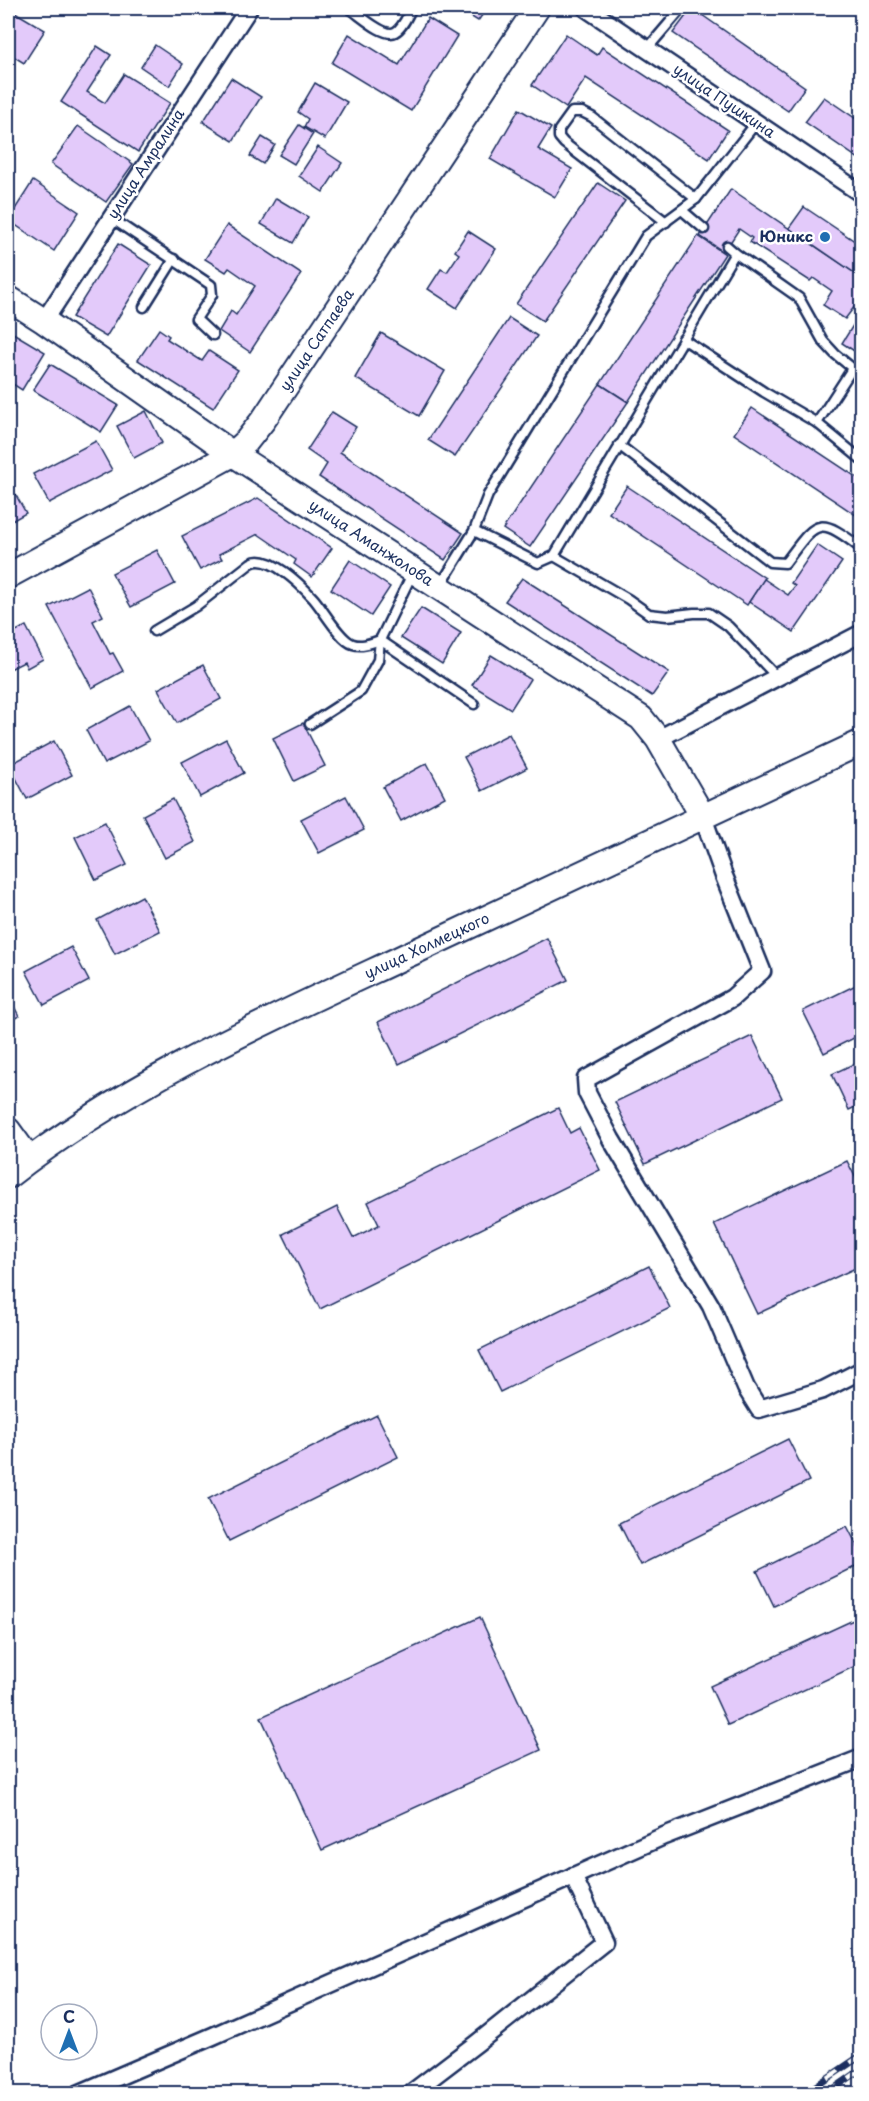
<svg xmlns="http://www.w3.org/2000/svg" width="869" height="2101" viewBox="0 0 869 2101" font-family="'Playpen Sans',sans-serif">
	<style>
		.building { fill: #e3cafa; stroke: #1b2f5e; stroke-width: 1.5 }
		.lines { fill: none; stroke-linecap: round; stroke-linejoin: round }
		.lane-casing { stroke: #1b2f5e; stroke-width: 13 }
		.street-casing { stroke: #1b2f5e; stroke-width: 21 }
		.secondary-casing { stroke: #1b2f5e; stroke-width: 28 }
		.lane { stroke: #fff; stroke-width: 8 }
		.street { stroke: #fff; stroke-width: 16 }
		.secondary { stroke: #fff; stroke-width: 24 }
		.rail-casing { stroke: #1b2f5e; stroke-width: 7 }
		.rail { stroke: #fff; stroke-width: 4.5; stroke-dasharray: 14; stroke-linecap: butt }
		.poi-dot { fill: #1f6fb2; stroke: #fff; stroke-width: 2 }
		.labels { text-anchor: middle; stroke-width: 5; stroke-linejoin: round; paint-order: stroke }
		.street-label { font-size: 15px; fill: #1b2f5e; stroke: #fff }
		.poi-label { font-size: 15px; font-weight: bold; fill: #1b2f5e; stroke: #fff; text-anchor: end }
	</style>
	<rect width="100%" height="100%" fill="#fff"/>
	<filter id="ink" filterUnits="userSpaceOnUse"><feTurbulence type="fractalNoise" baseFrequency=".0167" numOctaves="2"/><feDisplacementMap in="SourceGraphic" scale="12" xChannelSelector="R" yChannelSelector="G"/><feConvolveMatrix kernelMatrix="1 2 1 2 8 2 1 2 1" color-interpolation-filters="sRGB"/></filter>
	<g filter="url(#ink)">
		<g class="building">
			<polygon points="8,8 45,30 24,63 8,53"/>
			<polygon points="457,8 487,8 478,21"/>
			<polygon points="692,8 805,87 788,111 673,33"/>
			<polygon points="428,18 457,36 411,111 332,63 349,34 399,65"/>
			<polygon points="566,34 597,55 602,47 728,130 709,159 586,78 566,108 532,85"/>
			<polygon points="155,45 183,64 169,86 141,67"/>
			<polygon points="97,46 111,55 87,92 105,103 124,74 170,103 138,152 61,102"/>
			<polygon points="231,78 261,97 233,141 203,122"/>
			<polygon points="315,83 347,102 325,139 304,127 308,119 298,112"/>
			<polygon points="824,97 862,123 862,161 805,122"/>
			<polygon points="519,109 551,128 538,149 572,169 555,197 490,159"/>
			<polygon points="299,125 313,134 294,164 279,155"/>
			<polygon points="78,126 133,164 106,202 51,164"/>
			<polygon points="262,137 275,145 263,164 250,156"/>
			<polygon points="318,147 342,163 323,192 299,176"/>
			<polygon points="33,181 79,212 54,251 8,220"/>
			<polygon points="598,183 625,201 543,321 516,304"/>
			<polygon points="731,189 862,278 862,297 845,319 823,305 832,291 813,278 810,281 750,242 752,238 739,229 724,252 700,236"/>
			<polygon points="276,198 308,217 293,243 261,224"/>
			<polygon points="804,207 862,246 862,278 789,228"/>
			<polygon points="227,225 301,274 250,352 219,331 231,311 236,315 255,286 229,268 226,272 205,259"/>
			<polygon points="468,231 496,249 457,308 428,289 441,269 447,272 459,254 455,251"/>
			<polygon points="698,236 725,254 628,402 600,384"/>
			<polygon points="118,244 151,265 106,337 72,317"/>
			<polygon points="509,318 537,336 455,457 428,440"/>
			<polygon points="857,319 862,321 862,356 842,343"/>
			<polygon points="159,329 169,336 167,339 202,361 209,351 238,370 213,408 138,360"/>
			<polygon points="8,330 45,352 22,390 8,381"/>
			<polygon points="381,333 445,371 419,416 355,378"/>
			<polygon points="50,364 118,405 101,432 33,390"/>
			<polygon points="600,384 628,402 530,547 503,529"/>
			<polygon points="752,408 862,481 862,519 734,434"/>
			<polygon points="146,411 162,443 134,458 117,426"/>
			<polygon points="332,412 356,427 340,452 463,533 445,560 319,477 327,464 307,450"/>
			<polygon points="96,441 112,470 49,503 33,474"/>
			<polygon points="10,485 26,513 8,523 8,487"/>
			<polygon points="627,486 765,578 747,605 609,513"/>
			<polygon points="258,498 332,548 312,577 294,564 296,560 258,534 219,554 222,559 200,570 182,536"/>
			<polygon points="817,545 842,562 794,632 749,602 764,579 788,595 795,586 791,583"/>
			<polygon points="157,550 175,584 131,607 112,573"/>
			<polygon points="350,560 390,587 371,616 331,589"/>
			<polygon points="522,578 669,672 652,696 505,601"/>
			<polygon points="88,587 103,616 93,621 110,654 113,653 123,671 92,688 49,607"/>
			<polygon points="421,608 461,633 442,664 401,638"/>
			<polygon points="26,626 43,659 27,668 24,662 8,670 8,635"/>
			<polygon points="491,655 530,679 511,709 472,685"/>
			<polygon points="203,665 221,699 177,723 158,689"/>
			<polygon points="130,706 149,741 104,764 86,730"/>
			<polygon points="303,723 325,766 294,781 273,738"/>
			<polygon points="509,734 527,768 482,791 464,757"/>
			<polygon points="226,739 244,773 200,797 182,762"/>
			<polygon points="54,741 72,775 27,799 9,765"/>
			<polygon points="427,763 445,797 401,821 383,787"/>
			<polygon points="346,796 364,830 319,853 301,819"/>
			<polygon points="173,799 195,842 165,858 143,815"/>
			<polygon points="105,822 127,865 96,880 75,837"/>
			<polygon points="142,896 160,931 115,954 97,920"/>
			<polygon points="547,938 568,980 399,1064 378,1022"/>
			<polygon points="71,947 89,981 44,1005 26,971"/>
			<polygon points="862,982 862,1034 824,1053 803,1011"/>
			<polygon points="8,995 19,1016 8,1022"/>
			<polygon points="752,1036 782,1098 645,1164 615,1102"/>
			<polygon points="862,1060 862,1104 849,1110 832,1074"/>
			<polygon points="558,1108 570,1133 579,1128 600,1170 320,1309 283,1234 337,1207 353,1238 379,1225 368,1202"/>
			<polygon points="847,1161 862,1190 862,1265 757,1314 714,1224"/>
			<polygon points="649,1266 670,1308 500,1392 479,1350"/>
			<polygon points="377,1415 398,1457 229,1541 208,1499"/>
			<polygon points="788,1439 809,1481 640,1565 619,1523"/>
			<polygon points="847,1526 862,1555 862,1563 774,1606 757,1571"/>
			<polygon points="862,1616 862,1663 728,1725 710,1686"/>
			<polygon points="480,1617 541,1750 322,1850 261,1717"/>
		</g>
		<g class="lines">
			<g class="lane-casing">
				<g id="lane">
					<path d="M349 8C359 14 384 38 395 32 403 28 408 14 412 8"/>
					<polyline points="647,49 682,8"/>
					<polyline points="683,211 704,229"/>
					<polyline points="111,218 211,285 212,295 196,319 213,335"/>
					<polyline points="666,222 564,143 559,137 559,130 572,112 582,112 592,117 696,199"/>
					<polyline points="727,246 735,253 799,298 823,341 835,354 862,376"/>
					<polyline points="144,307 174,259"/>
					<polyline points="683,339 764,392 817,423 862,460"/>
					<polyline points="817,423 852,369"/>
					<path d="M619 445 770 562 785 563C817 521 817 514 862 549"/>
					<polyline points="474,531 538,563 554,556 735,253"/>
					<polyline points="554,556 628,599 649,614 667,616 694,613 709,613 728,626 777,677"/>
					<polyline points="440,586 474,531 488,495 646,236 696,199 756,123"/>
					<path d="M154 631 196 606 251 563C269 553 301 585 313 598 323 609 340 640 353 644 362 647 371 643 380 640L474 704"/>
					<polyline points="310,724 361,691 378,660 380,640 412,574"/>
				</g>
			</g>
			<g class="street-casing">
				<g id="street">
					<polyline points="586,8 862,194"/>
					<polyline points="44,321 249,8"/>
					<polyline points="658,739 862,633"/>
					<polyline points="703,817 724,876 762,971 732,998 586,1079 587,1093 611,1139 711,1306 746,1388 759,1409 823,1390 862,1370"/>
					<polyline points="78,2094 213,2036 664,1836 862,1758"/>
					<polyline points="410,2094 477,2043 604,1942 573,1876"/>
				</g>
			</g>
			<g class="secondary-casing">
				<g id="secondary">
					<polyline points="8,298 44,321 233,454 641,718 658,739 703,817"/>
					<polyline points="8,576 233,454 246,442 264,419 537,8"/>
					<polyline points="8,1130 29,1159"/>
					<path d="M8 1176C129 1081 273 1018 412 953 562 883 712 813 862 742"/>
				</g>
			</g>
			<use href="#lane" class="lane"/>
			<use href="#street" class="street"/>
			<use href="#secondary" class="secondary"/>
			<g class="rail-casing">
				<g id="rail">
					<polyline points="804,2094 862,2055"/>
					<polyline points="826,2094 862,2069"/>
				</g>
			</g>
			<use href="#rail" class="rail"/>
		</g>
	</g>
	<circle class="poi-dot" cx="825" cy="237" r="6"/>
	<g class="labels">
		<g class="street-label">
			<text transform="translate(724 101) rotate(34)" y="5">улица Пушкина</text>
			<text transform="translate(146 164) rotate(-57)" y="5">улица Амралина</text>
			<text transform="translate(317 340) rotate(-56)" y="5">улица Сатпаева</text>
			<text transform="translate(371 543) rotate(33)" y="5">улица Аманжолова</text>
			<text transform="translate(427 946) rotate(-25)" y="5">улица Холмецкого</text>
		</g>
		<g class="poi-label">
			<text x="813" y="242">Юникс</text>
		</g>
	</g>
	<rect width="869" height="2101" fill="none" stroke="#fff" stroke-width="30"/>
	<rect x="15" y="15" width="839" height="2071" fill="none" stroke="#1b2f5e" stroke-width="2" filter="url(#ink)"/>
	<g transform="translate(69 2032)"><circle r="28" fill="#ffffff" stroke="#a4acbf" stroke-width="1.5"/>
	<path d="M0-4.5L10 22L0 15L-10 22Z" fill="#1f6fb2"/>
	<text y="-9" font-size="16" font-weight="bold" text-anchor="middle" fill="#1b2f5e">С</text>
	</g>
</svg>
